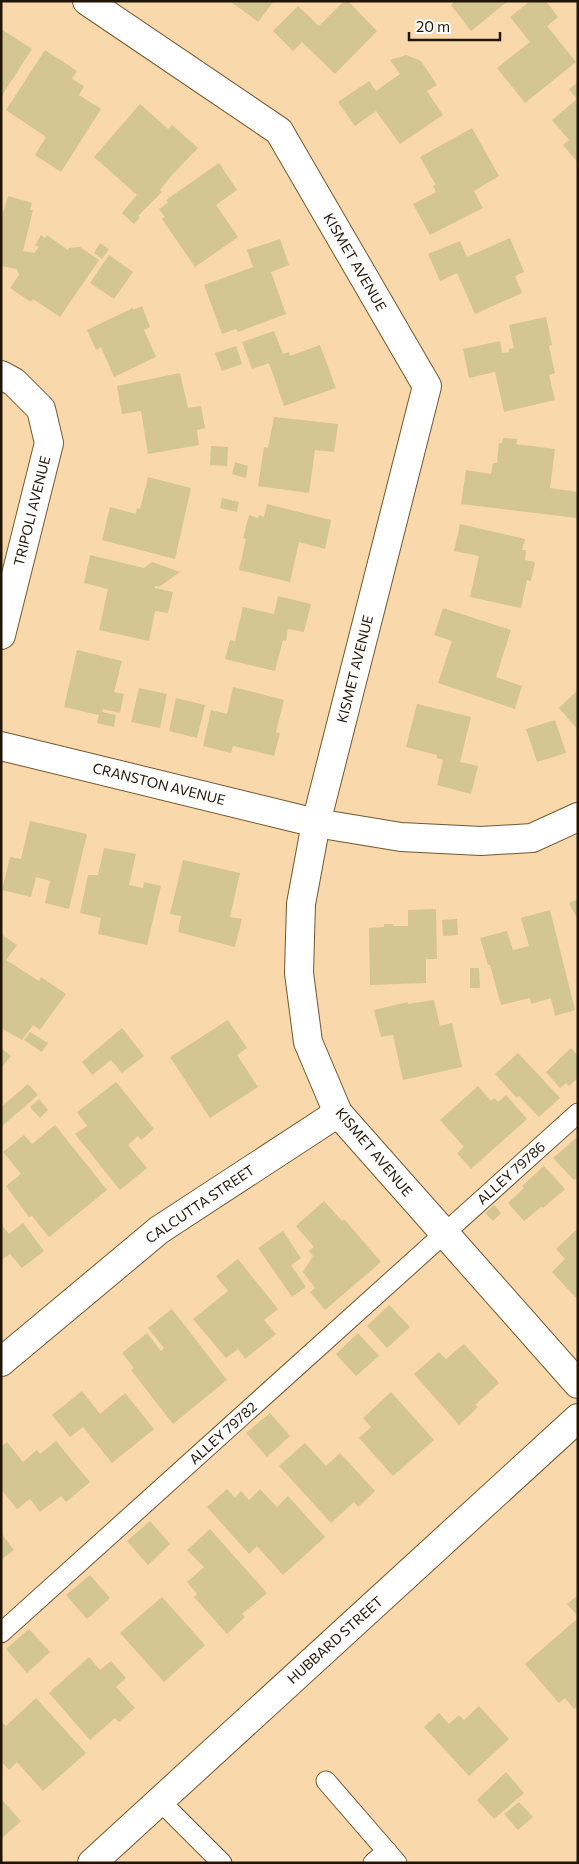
<svg xmlns="http://www.w3.org/2000/svg" width="579" height="1864" viewBox="0 0 579 1864" font-family="Commissioner,sans-serif">
	<style>
		.building { fill: #d4c693 }
		.lines { fill: none; stroke-linecap: round; stroke-linejoin: round }
		.service-casing { stroke: #74572e; stroke-width: 21 }
		.minor-casing { stroke: #74572e; stroke-width: 30 }
		.secondary-casing { stroke: #74572e; stroke-width: 30 }
		.service { stroke: #fff; stroke-width: 19 }
		.minor { stroke: #fff; stroke-width: 28 }
		.secondary { stroke: #fff; stroke-width: 28 }
		.labels { text-anchor: middle; stroke-width: 4; stroke-linejoin: round; paint-order: stroke }
		.street-label { font-size: 14px; fill: #211505; stroke: #fff }
	</style>
	<rect width="100%" height="100%" fill="#f9d8ab"/>
	<g class="building">
		<polygon points="230,1 274,1 258,22"/>
		<polygon points="344,1 348,1 377,31 335,74 302,42 293,51 273,31 298,6 319,26"/>
		<polygon points="455,1 508,1 471,31 451,5"/>
		<polygon points="530,1 546,1 558,17 547,26 576,62 525,103 497,68 530,42 510,17"/>
		<polygon points="1,29 32,49 1,97"/>
		<polygon points="45,50 77,71 72,79 84,86 79,95 101,109 61,172 35,155 46,137 6,110"/>
		<polygon points="406,55 421,61 437,85 427,91 443,115 400,144 376,111 355,126 338,102 369,81 376,91 400,74 390,60"/>
		<polygon points="578,82 578,163 563,145 569,140 552,120 577,99 569,89"/>
		<polygon points="140,104 168,129 172,125 198,148 172,175 160,190 162,192 138,216 140,217 134,224 122,213 137,195 94,157"/>
		<polygon points="472,128 499,176 474,191 483,208 430,235 413,204 436,192 433,186 436,185 420,157"/>
		<polygon points="219,163 237,190 216,205 238,237 195,267 162,219 165,217 159,209 168,203 166,200"/>
		<polygon points="8,196 32,203 30,210 33,210 23,251 34,253 39,247 35,245 41,235 45,238 47,235 68,250 69,248 80,247 99,260 60,317 33,299 31,302 10,288 19,275 17,269 1,266 1,219"/>
		<polygon points="510,238 524,272 515,276 522,293 475,314 457,273 440,281 428,254 460,241 467,257"/>
		<polygon points="280,239 289,265 271,272 286,314 238,332 236,329 222,334 204,285 253,267 247,250"/>
		<polygon points="100,243 109,249 102,259 94,253"/>
		<polygon points="109,255 133,272 114,299 90,283"/>
		<polygon points="142,306 150,327 144,330 156,357 114,377 101,347 96,350 87,330 133,308 133,310"/>
		<polygon points="546,317 552,345 549,346 555,373 549,375 555,400 504,412 495,372 469,378 463,349 500,341 502,353 509,352 509,349 514,348 509,325"/>
		<polygon points="274,331 283,354 289,352 290,356 320,345 336,388 284,406 269,363 252,369 242,342"/>
		<polygon points="236,346 242,364 222,371 215,353"/>
		<polygon points="180,373 188,408 201,406 205,428 197,430 199,445 148,454 141,411 122,414 117,386"/>
		<polygon points="274,417 338,424 334,452 315,450 309,493 258,486 264,447 268,448"/>
		<polygon points="503,438 517,439 516,444 555,449 550,488 578,492 577,518 461,504 466,470 491,474 493,463 497,463 499,443 502,443"/>
		<polygon points="211,446 228,447 227,466 210,465"/>
		<polygon points="235,462 248,466 246,478 232,474"/>
		<polygon points="148,477 191,488 175,559 102,540 110,507 136,514 137,508 140,509"/>
		<polygon points="222,498 239,502 237,512 220,508"/>
		<polygon points="267,504 331,520 325,549 299,542 290,582 239,570 246,539 243,538 249,515 258,518 259,515 264,517"/>
		<polygon points="460,524 525,539 522,550 526,550 525,560 535,562 531,581 527,580 521,608 470,597 479,556 454,551"/>
		<polygon points="90,555 144,568 152,562 180,572 159,587 155,586 155,588 173,592 168,613 155,611 149,641 99,630 108,589 84,583"/>
		<polygon points="278,596 311,604 304,632 288,629 286,641 283,640 275,671 225,659 230,640 235,641 243,607 274,614"/>
		<polygon points="443,608 511,630 496,677 522,686 515,709 438,683 452,641 434,635"/>
		<polygon points="77,650 122,661 114,692 124,694 120,713 103,709 102,712 116,715 114,727 97,723 99,715 64,707"/>
		<polygon points="233,687 284,700 276,732 280,733 274,756 233,746 231,753 203,746 211,710 227,714"/>
		<polygon points="139,688 167,694 160,728 131,722"/>
		<polygon points="578,690 578,730 559,708"/>
		<polygon points="176,698 205,705 197,738 169,731"/>
		<polygon points="417,704 471,717 460,762 478,766 471,794 437,785 443,760 437,758 437,755 406,747"/>
		<polygon points="555,720 566,753 537,762 526,729"/>
		<polygon points="30,821 87,834 69,909 45,903 50,881 36,877 31,897 2,890 10,857 21,859"/>
		<polygon points="104,848 136,854 129,885 143,888 144,882 161,886 147,945 98,934 101,918 80,913 88,875 98,875"/>
		<polygon points="183,860 240,873 230,917 242,919 235,947 178,932 181,916 170,914"/>
		<polygon points="578,899 578,920 569,903"/>
		<polygon points="436,909 437,959 426,959 426,983 370,985 369,928 384,927 384,924 393,924 394,926 408,926 408,910"/>
		<polygon points="550,910 575,1010 555,1016 551,998 531,1004 530,998 501,1005 490,965 488,965 480,938 507,931 513,950 529,946 521,918"/>
		<polygon points="457,919 458,935 443,936 442,920"/>
		<polygon points="1,934 17,945 6,960 39,981 41,977 66,994 40,1030 33,1025 22,1040 1,1028 1,1016 3,1014 1,1013"/>
		<polygon points="470,968 479,968 480,988 470,988"/>
		<polygon points="434,1000 440,1026 452,1023 462,1067 403,1080 393,1035 381,1037 374,1010 408,1002 408,1004"/>
		<polygon points="228,1020 247,1048 237,1055 258,1087 210,1118 170,1057"/>
		<polygon points="122,1028 144,1056 122,1073 111,1060 92,1075 82,1062"/>
		<polygon points="30,1032 48,1043 42,1052 24,1040"/>
		<polygon points="1,1048 11,1056 1,1068"/>
		<polygon points="571,1048 578,1056 578,1078 569,1086 566,1083 560,1088 546,1072"/>
		<polygon points="518,1053 560,1098 539,1117 519,1096 517,1098 495,1074"/>
		<polygon points="116,1082 154,1129 141,1140 138,1136 128,1145 147,1168 120,1190 75,1134 87,1126 77,1112"/>
		<polygon points="28,1084 38,1095 1,1127 1,1107"/>
		<polygon points="478,1086 491,1101 494,1098 498,1102 506,1095 527,1119 471,1169 457,1153 464,1147 440,1120"/>
		<polygon points="39,1099 48,1110 40,1118 30,1107"/>
		<polygon points="55,1125 107,1190 49,1237 32,1216 29,1217 6,1186 21,1174 3,1152 24,1135 32,1144"/>
		<polygon points="576,1138 578,1140 578,1177 574,1180 553,1158"/>
		<polygon points="544,1166 565,1189 543,1208 541,1207 524,1221 508,1203 524,1188 522,1186"/>
		<polygon points="324,1201 342,1221 344,1219 381,1262 325,1310 310,1292 315,1288 303,1272 313,1256 309,1251 314,1247 296,1226"/>
		<polygon points="494,1205 501,1213 493,1221 485,1213"/>
		<polygon points="23,1223 44,1251 22,1268 10,1254 1,1260 1,1224 9,1234"/>
		<polygon points="578,1228 578,1300 552,1272 565,1259 556,1249"/>
		<polygon points="283,1231 301,1258 291,1265 306,1287 292,1297 258,1248"/>
		<polygon points="238,1259 278,1309 264,1320 276,1334 245,1359 238,1349 226,1358 193,1319 228,1291 216,1276"/>
		<polygon points="389,1305 410,1327 387,1348 367,1326"/>
		<polygon points="172,1309 227,1380 173,1424 131,1370 134,1368 122,1353 147,1333 161,1351 164,1348 148,1328"/>
		<polygon points="358,1333 379,1356 356,1376 336,1354"/>
		<polygon points="464,1344 499,1383 475,1405 478,1407 459,1425 414,1374 439,1352 446,1359"/>
		<polygon points="82,1391 100,1414 125,1393 154,1429 112,1463 83,1427 70,1437 52,1415"/>
		<polygon points="391,1392 434,1440 393,1476 359,1438 371,1427 363,1418"/>
		<polygon points="270,1413 290,1436 267,1457 246,1433"/>
		<polygon points="56,1441 90,1482 66,1502 61,1496 40,1512 30,1499 17,1509 1,1489 1,1447 7,1442 23,1462 37,1450 40,1454"/>
		<polygon points="305,1443 326,1466 340,1453 375,1491 358,1507 354,1502 331,1523 279,1466"/>
		<polygon points="227,1489 235,1498 241,1491 249,1500 260,1489 277,1507 288,1496 325,1537 283,1575 257,1546 249,1554 207,1507"/>
		<polygon points="150,1521 170,1544 148,1565 127,1541"/>
		<polygon points="210,1529 267,1593 242,1614 245,1617 227,1634 194,1597 197,1594 187,1582 204,1567 187,1550"/>
		<polygon points="1,1533 14,1550 1,1560"/>
		<polygon points="90,1575 110,1598 87,1619 66,1595"/>
		<polygon points="578,1595 578,1616 567,1604"/>
		<polygon points="162,1597 205,1645 164,1682 120,1633"/>
		<polygon points="578,1618 578,1706 574,1709 565,1698 559,1703 525,1664"/>
		<polygon points="29,1629 50,1652 27,1673 6,1649"/>
		<polygon points="89,1657 100,1670 111,1661 126,1678 116,1687 135,1708 119,1722 115,1718 90,1740 49,1693"/>
		<polygon points="36,1698 86,1753 43,1791 17,1762 9,1770 1,1761 1,1721 6,1726"/>
		<polygon points="479,1706 509,1739 469,1776 424,1727 439,1713 449,1724 459,1715 464,1720"/>
		<polygon points="506,1772 524,1793 494,1819 477,1800"/>
		<polygon points="1,1799 21,1821 1,1839"/>
		<polygon points="519,1802 533,1817 518,1830 504,1814"/>
	</g>
	<g class="lines">
		<g class="service-casing">
			<g id="service">
				<polyline points="1,1633 578,1113"/>
				<polyline points="326,1781 397,1863"/>
				<polyline points="160,1801 222,1863"/>
				<polyline points="373,1863 387,1851"/>
			</g>
		</g>
		<g class="minor-casing">
			<g id="minor">
				<polyline points="87,1 279,131 427,386 316,823 301,904 299,973 308,1042 338,1113 578,1384"/>
				<polyline points="1,375 14,382 41,409 49,443 1,635"/>
				<polyline points="1,746 316,823 401,837 481,841 532,838 578,817"/>
				<polyline points="1,1362 159,1230 338,1113"/>
			</g>
		</g>
		<g class="secondary-casing">
			<polyline id="secondary" points="92,1863 578,1418"/>
		</g>
		<use href="#service" class="service"/>
		<use href="#minor" class="minor"/>
		<use href="#secondary" class="secondary"/>
	</g>
	<g class="labels">
		<g class="street-label">
			<text transform="translate(355 262) rotate(60)" y="5">KISMET AVENUE</text>
			<text transform="translate(32 511) rotate(-76)" y="5">TRIPOLI AVENUE</text>
			<text transform="translate(355 669) rotate(-76)" y="5">KISMET AVENUE</text>
			<text transform="translate(159 784) rotate(14)" y="5">CRANSTON AVENUE</text>
			<text transform="translate(374 1152) rotate(50)" y="5">KISMET AVENUE</text>
			<text transform="translate(511 1173) rotate(-42)" y="5">ALLEY 79786</text>
			<text transform="translate(200 1204) rotate(-34)" y="5">CALCUTTA STREET</text>
			<text transform="translate(223 1433) rotate(-42)" y="5">ALLEY 79782</text>
			<text transform="translate(335 1640) rotate(-42)" y="5">HUBBARD STREET</text>
		</g>
	</g>
	<rect width="579" height="1864" fill="none" stroke="#211505" stroke-width="5"/>
	<path d="M409 32v8h91v-8" fill="none" stroke="#211505" stroke-width="2.5"/>
	<text x="416" y="32" font-size="15" fill="#211505" stroke="#ffffff" stroke-width="4" paint-order="stroke">20 m</text>
</svg>
